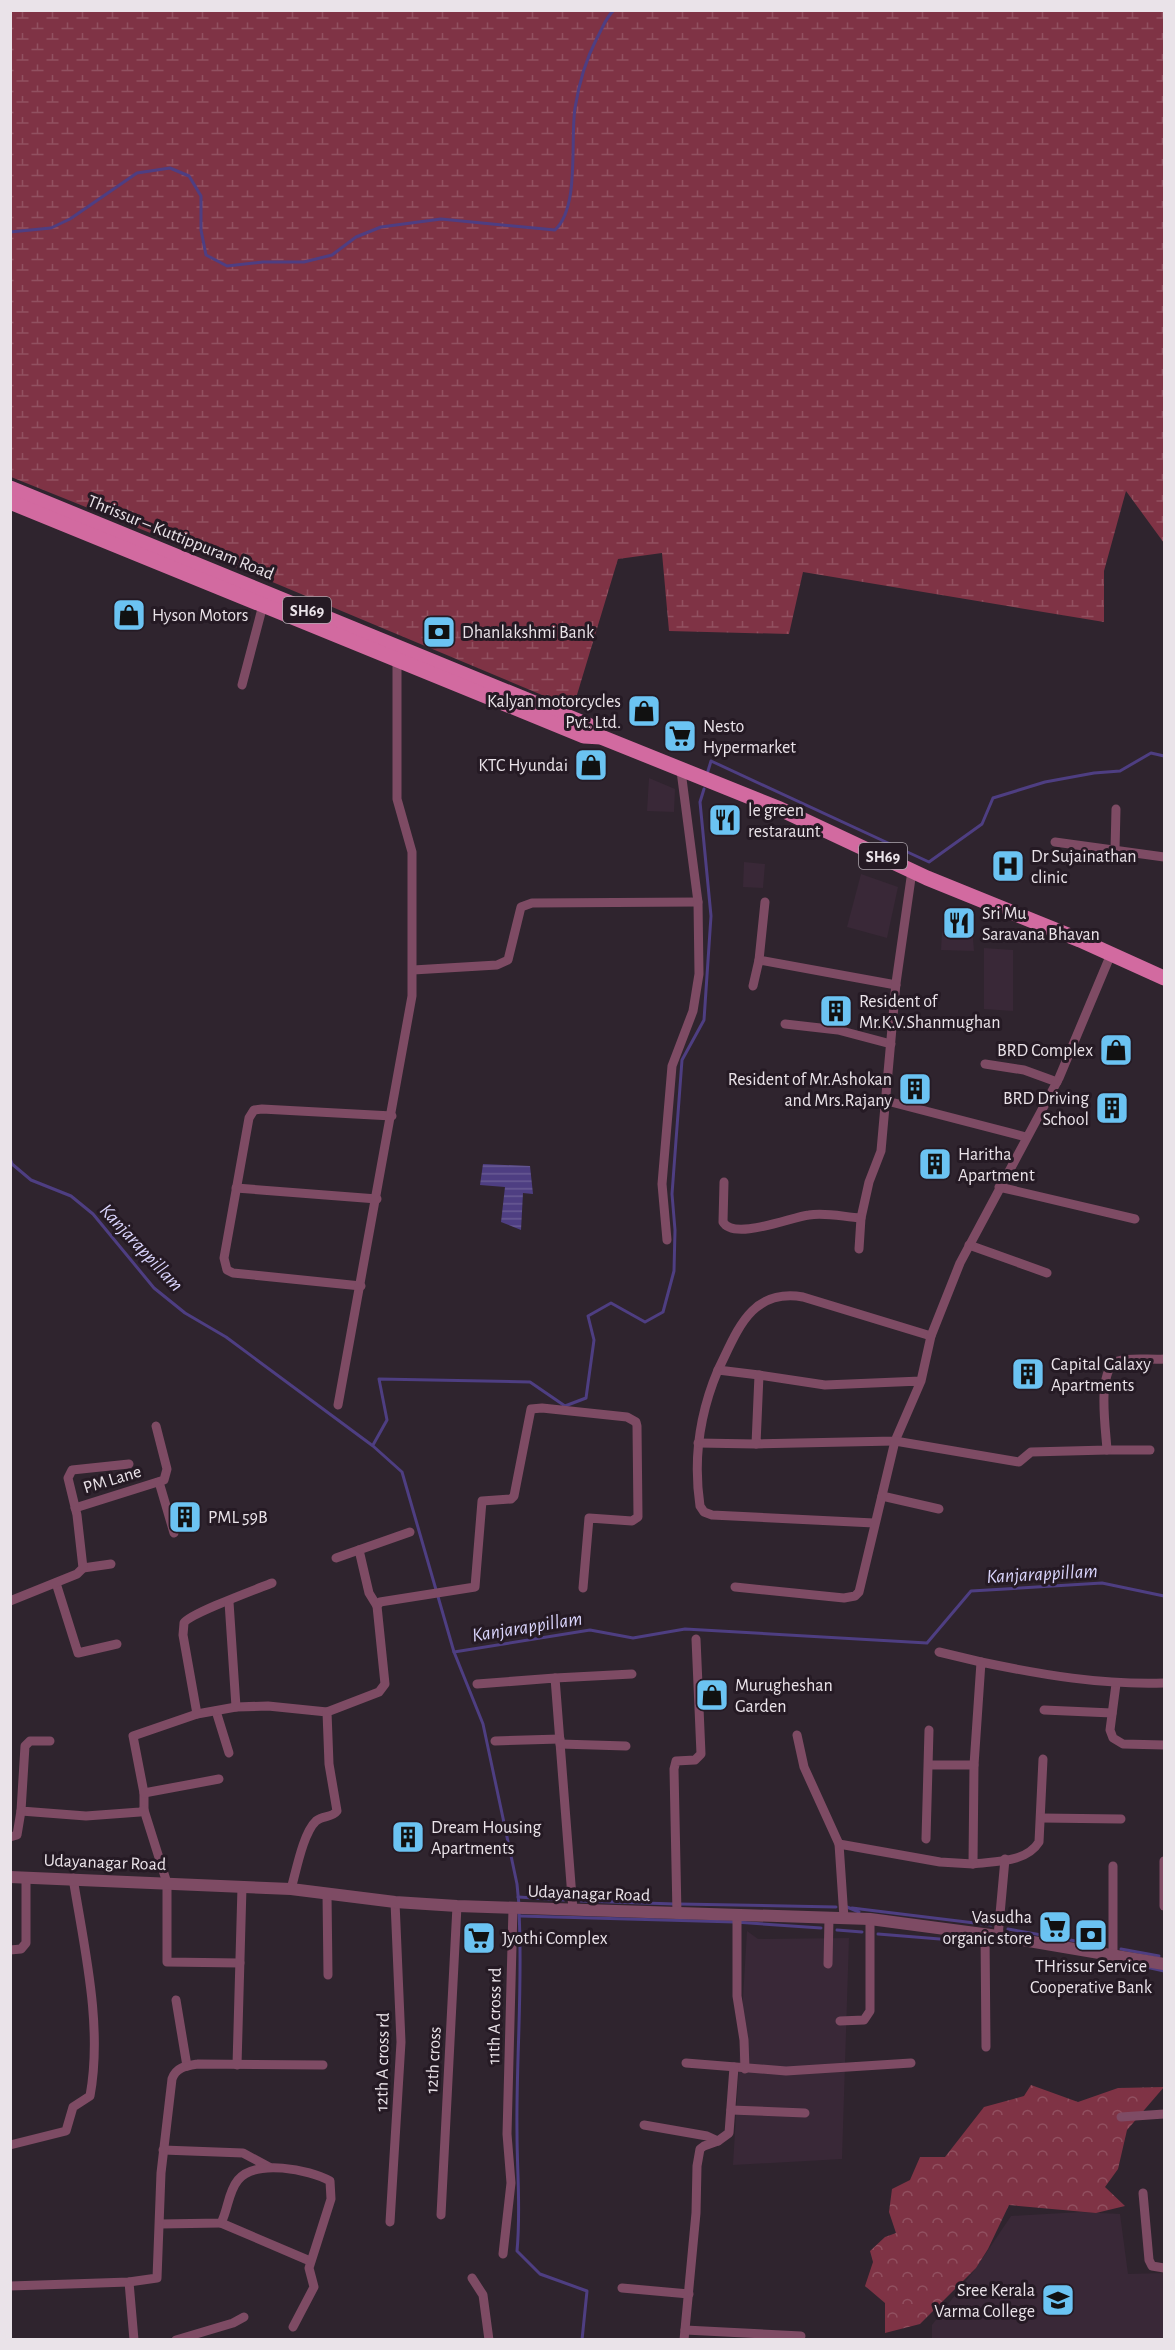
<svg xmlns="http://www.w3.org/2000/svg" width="1175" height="2350" viewBox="0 0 1175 2350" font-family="'Alegreya Sans',sans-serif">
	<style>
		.built { fill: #392837 }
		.forest { fill: url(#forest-crowns) }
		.wetland { fill: url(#wetland-marsh) }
		.water { fill: url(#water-rules) }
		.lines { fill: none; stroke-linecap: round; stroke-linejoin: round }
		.stream { stroke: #4e3e82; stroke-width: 3 }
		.minor { stroke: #7e4b64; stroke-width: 9 }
		.tertiary { stroke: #7e4b64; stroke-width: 12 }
		.primary { stroke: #d26aa0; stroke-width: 15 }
		.labels { text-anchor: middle; stroke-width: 6; stroke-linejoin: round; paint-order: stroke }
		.shield { fill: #251a24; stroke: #afa7ae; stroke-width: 1.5 }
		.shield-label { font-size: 16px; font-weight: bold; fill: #eae3e9 }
		.street-label { font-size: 18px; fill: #eae3e9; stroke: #251a24 }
		.poi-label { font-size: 18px; fill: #eae3e9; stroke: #251a24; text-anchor: start }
		.water-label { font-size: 20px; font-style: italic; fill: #d9d4fc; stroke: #251a24 }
	</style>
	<defs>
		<pattern id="forest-crowns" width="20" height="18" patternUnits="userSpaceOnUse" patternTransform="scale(1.5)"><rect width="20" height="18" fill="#7f3345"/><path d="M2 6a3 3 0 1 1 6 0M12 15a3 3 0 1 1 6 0" fill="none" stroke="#915060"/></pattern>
		<pattern id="wetland-marsh" width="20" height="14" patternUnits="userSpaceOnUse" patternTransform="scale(1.5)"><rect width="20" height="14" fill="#7f3345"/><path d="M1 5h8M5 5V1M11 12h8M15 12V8" fill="none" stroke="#915060"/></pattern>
		<pattern id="water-rules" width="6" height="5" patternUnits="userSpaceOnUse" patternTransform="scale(1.5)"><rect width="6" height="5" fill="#4e3e82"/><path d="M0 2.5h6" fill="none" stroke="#685a94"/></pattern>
	</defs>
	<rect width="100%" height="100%" fill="#2f242e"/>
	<g class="built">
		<polygon points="649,778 675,789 674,812 647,811"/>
		<polygon points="744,862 765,864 763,888 743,887"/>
		<polygon points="861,874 898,887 887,938 847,927"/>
		<polygon points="943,912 971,914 974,951 941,950"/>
		<polygon points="984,948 1013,950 1013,1011 984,1009"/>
		<polygon points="747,1931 758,1939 849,1938 842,2159 733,2165"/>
		<polygon points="1081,2212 1120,2214 1128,2274 1164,2273 1164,2339 932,2339 932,2325 976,2268 1011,2216"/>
	</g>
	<polygon class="forest" points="1031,2085 1078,2102 1118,2088 1164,2087 1127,2130 1118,2169 1105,2187 1125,2206 1096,2213 1009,2205 988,2249 976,2268 920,2324 885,2333 885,2303 865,2286 873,2262 870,2251 885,2237 896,2233 889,2212 892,2189 910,2180 920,2157 945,2157 984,2107 1024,2096"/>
	<polygon class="wetland" points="10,11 1164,11 1164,543 1126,491 1104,571 1104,622 803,572 789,634 669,631 662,553 618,559 573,708 270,581 11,477"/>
	<polygon class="water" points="483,1164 530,1166 533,1194 523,1193 521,1230 501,1222 505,1187 480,1185"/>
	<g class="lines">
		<g class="stream">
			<path d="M10 232 51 228 70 219 137 173 170 168 189 176 201 196V230L206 255 227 266 263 262H304L332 255 356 237 381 227 441 219 555 230C580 207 570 140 575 108 579 83 585 61 597 38 602 29 606 17 614 10"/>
			<polyline points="708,771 711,761 929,862 982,824 993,798 1045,782 1094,773 1120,771 1151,753 1164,756"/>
			<polyline points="10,1158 12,1164 31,1180 71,1196 93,1214 154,1288 185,1313 226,1337 373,1446 402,1472 454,1652 590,1630 633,1638 685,1629 927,1643 971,1591 1102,1583 1164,1596"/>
			<polyline points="373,1445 387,1420 379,1379 530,1382 565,1406 586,1398 594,1340 588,1316 611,1303 645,1322 663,1312 674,1271 675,1230 672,1194 682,1060 704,1020 711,916 700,802 704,789"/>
			<polyline points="454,1652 483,1724 517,1884 519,1905"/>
			<polyline points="518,1897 564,1900"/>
			<polyline points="581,1901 675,1904"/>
			<polyline points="679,1904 836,1907"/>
			<polyline points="847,1907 859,1912"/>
			<polyline points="852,1908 991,1925"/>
			<path d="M519 1912C523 1986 516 2059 517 2132 517 2174 521 2209 517 2251L540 2274 587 2291 582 2340"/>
			<polyline points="520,1916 735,1922 821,1928"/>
			<polyline points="1008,1929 1104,1946"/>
			<polyline points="837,1930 862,1932"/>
			<polyline points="878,1934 977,1942"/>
			<polyline points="993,1943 1011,1944"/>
			<polyline points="1121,1949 1159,1956"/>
			<polyline points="1146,1967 1164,1971"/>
		</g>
		<g class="minor">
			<polyline points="242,685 263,605"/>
			<polyline points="1055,842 1164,857"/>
			<polyline points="1115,850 1116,809"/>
			<polyline points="765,902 759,960 896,985"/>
			<polyline points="413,970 497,965 508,960 521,907 532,903 698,902"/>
			<polyline points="753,986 759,960"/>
			<polyline points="785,1024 838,1030 891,1044"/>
			<polyline points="985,1064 1024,1070 1057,1082"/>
			<polyline points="887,1101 1026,1137"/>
			<path d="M724 1182 723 1222C734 1241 791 1217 809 1215 825 1212 844 1217 861 1218L869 1182 881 1151 896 983 912 871"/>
			<polyline points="999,1187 1135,1219"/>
			<polyline points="236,1188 377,1199"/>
			<polyline points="667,1240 662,1184 672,1066 693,1011 699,974 698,902 681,771"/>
			<polyline points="969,1245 1047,1273"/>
			<polyline points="859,1249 861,1218"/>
			<polyline points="361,1286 233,1273 227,1270 224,1258 249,1118 254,1110 262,1109 392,1116"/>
			<path d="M718 1370C737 1332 750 1288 803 1297L931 1336"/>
			<path d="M759 1375 718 1370C699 1415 693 1459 700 1506L704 1512 712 1515 874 1523"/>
			<polyline points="921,1381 825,1385 759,1375 756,1444 895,1441 921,1381 931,1336 960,1263 1059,1078 1111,954"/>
			<polyline points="338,1405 412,996 412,852 397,799 397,661"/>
			<polyline points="698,1443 756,1444"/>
			<polyline points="1107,1450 1150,1450"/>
			<polyline points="159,1482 174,1533"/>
			<polyline points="882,1496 939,1509"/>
			<polyline points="75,1508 164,1480 167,1469 156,1426"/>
			<polyline points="359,1550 369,1593 377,1606"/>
			<polyline points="336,1558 410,1532"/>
			<polyline points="83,1568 111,1564"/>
			<polyline points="56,1583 78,1653 117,1644"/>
			<path d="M735 1587 844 1598 855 1596 859 1592 895 1441 1019 1462 1031 1452 1107 1450C1106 1430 1096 1369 1118 1361 1130 1357 1151 1360 1164 1359"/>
			<polyline points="10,1601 77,1574 83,1568 77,1515 68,1478 72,1470 129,1464"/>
			<polyline points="939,1652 981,1662"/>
			<polyline points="555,1678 632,1674"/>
			<polyline points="477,1684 555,1678 573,1910"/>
			<polyline points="1116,1684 1110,1730 1113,1738 1123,1744 1164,1745"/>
			<polyline points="236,1707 268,1706 327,1712"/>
			<polyline points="1044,1710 1112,1713"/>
			<polyline points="216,1711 229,1753"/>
			<path d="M197 1714 183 1635 184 1623C189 1614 257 1589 272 1583"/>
			<polyline points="797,1735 804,1767 839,1844 844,1918"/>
			<polyline points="50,1741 30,1741 25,1746 21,1811 86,1816 140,1812 144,1810 144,1793 133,1736 197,1714 236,1707 229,1602"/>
			<polyline points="495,1741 560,1739"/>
			<polyline points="560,1744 626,1746"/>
			<path d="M1043 1759 1039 1842C1026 1863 995 1861 973 1864L974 1765 981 1662C1043 1675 1102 1685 1164 1683"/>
			<polyline points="929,1765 974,1765"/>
			<polyline points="144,1793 219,1779"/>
			<polyline points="144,1810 167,1883 167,1962 240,1963"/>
			<polyline points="1041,1818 1121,1819"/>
			<polyline points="10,1837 17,1835 21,1811"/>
			<polyline points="926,1839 929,1730"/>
			<polyline points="839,1844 940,1862 973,1864"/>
			<polyline points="1164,1861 1164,1906"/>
			<polyline points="1113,1866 1113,1953"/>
			<path d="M291 1889C296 1872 303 1833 316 1821 323 1815 332 1818 337 1811L329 1764 327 1712 379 1692 385 1684 377 1606 380 1602 475 1587 482 1501 511 1499 514 1496 531 1409 542 1408 627 1417 636 1422 637 1426 638 1517 632 1521 589 1518 583 1588"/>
			<polyline points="327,1894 328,1975"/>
			<polyline points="677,1914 674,1769 676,1761 695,1760 701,1754 696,1639"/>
			<polyline points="737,1915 737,1996 744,2040 745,2069"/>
			<polyline points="985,1934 986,2047"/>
			<polyline points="998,1936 1005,1859"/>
			<polyline points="10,1950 21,1949 26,1943 26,1877"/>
			<polyline points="828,1964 829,1918"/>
			<polyline points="176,2000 187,2066"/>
			<polyline points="840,2021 864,2020 870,2011 870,1919"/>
			<polyline points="686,2063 786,2071 911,2063"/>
			<polyline points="237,2065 242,1887"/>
			<polyline points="731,2110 805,2113"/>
			<polyline points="1121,2117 1164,2114"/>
			<polyline points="644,2125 707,2136 718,2141"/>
			<path d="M10 2145 66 2131 73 2107 90 2096C103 2026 84 1947 73 1878"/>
			<polyline points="163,2150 243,2153 269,2167"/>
			<polyline points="1143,2193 1149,2260 1152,2266 1164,2268"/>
			<polyline points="441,2215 457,1906"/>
			<polyline points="390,2222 401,2042 395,1902"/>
			<polyline points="221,2223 310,2261"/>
			<path d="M160 2224 221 2223C228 2210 228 2192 238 2180 255 2159 309 2169 330 2181L331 2199 309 2268 314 2287 293 2327"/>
			<polyline points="503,2254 511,2183 507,2134 513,1908"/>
			<polyline points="472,2278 483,2295 489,2340"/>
			<polyline points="129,2282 134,2340"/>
			<path d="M10 2286 129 2282 157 2278 161 2173 172 2079C176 2067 186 2066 198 2064L323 2065"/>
			<polyline points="622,2288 689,2294"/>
			<polyline points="685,2330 801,2336"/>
			<polyline points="176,2340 233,2323 244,2317"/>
			<polyline points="684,2340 696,2213 697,2166 700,2149 704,2146 718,2141 729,2133 734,2067"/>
		</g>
		<polyline class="tertiary" points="10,1877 291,1889 395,1902 457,1906 870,1919 998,1936 1164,1964"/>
		<g class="primary">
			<polyline points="10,488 588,725 601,737"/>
			<polyline points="10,502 584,736 601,737 780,809 927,878 1080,940 1164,978"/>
		</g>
	</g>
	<defs>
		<g id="shop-square" transform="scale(1.725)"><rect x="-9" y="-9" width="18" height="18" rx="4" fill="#6bc3f2" stroke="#251a24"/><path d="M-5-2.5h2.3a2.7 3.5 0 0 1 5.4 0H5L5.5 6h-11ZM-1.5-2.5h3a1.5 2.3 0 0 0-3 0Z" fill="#111"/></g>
		<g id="bank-square" transform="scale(1.725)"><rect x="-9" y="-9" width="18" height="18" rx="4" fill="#6bc3f2" stroke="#251a24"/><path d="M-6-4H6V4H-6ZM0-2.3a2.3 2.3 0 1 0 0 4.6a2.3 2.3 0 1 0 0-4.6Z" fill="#111"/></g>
		<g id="supermarket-square" transform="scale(1.725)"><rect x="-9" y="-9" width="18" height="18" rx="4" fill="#6bc3f2" stroke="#251a24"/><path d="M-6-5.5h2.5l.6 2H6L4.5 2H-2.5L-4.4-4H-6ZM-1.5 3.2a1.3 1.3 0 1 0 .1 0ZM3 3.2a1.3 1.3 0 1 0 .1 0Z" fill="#111"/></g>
		<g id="restaurant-square" transform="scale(1.725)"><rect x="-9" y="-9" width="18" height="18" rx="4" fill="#6bc3f2" stroke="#251a24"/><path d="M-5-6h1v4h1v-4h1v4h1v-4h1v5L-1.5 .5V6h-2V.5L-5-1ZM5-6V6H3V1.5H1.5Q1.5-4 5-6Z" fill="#111"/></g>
		<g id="hospital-square" transform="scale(1.725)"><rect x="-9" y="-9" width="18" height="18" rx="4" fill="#6bc3f2" stroke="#251a24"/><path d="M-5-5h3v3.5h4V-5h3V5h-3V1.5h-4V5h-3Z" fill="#111"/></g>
		<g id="building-square" transform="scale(1.725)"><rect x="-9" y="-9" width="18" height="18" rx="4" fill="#6bc3f2" stroke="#251a24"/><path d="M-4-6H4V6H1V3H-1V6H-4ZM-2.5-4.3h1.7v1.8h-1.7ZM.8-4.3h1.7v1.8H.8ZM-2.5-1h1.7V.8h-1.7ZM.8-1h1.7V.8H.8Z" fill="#111"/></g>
		<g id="university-square" transform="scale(1.725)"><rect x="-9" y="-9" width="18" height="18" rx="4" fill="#6bc3f2" stroke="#251a24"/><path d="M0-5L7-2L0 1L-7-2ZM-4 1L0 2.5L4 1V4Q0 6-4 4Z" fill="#111"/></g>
	</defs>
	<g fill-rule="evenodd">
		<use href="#shop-square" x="129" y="615"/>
		<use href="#bank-square" x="439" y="632"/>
		<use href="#shop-square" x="644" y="711"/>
		<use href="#supermarket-square" x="680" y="736"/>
		<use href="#shop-square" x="591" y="765"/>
		<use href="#restaurant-square" x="725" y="820"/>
		<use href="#hospital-square" x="1008" y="866"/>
		<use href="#restaurant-square" x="959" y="923"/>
		<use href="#building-square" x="836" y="1011"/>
		<use href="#shop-square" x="1116" y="1050"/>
		<use href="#building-square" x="915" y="1089"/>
		<use href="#building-square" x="1112" y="1108"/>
		<use href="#building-square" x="935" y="1164"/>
		<use href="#building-square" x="1028" y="1374"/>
		<use href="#building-square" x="185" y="1517"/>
		<use href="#shop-square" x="712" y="1695"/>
		<use href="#building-square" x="408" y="1837"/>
		<use href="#supermarket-square" x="1055" y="1927"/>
		<use href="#bank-square" x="1091" y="1935"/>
		<use href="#supermarket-square" x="479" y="1938"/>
		<use href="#university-square" x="1058" y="2300"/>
	</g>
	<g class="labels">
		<g class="shield">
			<rect x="283" y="597" width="48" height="26" rx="4.5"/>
			<rect x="859" y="843" width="48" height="26" rx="4.5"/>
		</g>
		<g class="shield-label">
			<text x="307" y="616">SH69</text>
			<text x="883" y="862">SH69</text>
		</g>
		<g class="street-label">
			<text transform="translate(181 537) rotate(22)" y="6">Thrissur – Kuttippuram Road</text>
			<text transform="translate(112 1479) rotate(-17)" y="6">PM Lane</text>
			<text transform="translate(105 1862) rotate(2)" y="6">Udayanagar Road</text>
			<text transform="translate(589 1893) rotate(2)" y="6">Udayanagar Road</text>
			<text transform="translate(494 2016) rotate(-89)" y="6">11th A cross rd</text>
			<text transform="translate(433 2060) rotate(-87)" y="6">12th cross</text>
			<text transform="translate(382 2062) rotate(-89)" y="6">12th A cross rd</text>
		</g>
		<g class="poi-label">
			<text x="152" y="621">Hyson Motors</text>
			<text x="462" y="638">Dhanlakshmi Bank</text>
			<text x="621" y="707" text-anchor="end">Kalyan motorcycles<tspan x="621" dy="21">Pvt. Ltd.</tspan></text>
			<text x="703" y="732">Nesto<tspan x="703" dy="21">Hypermarket</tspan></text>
			<text x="568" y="771" text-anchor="end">KTC Hyundai</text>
			<text x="748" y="816">le green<tspan x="748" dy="21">restaraunt</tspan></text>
			<text x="1031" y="862">Dr Sujainathan<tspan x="1031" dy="21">clinic</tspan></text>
			<text x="982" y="919">Sri Mu<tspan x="982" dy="21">Saravana Bhavan</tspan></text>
			<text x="859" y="1007">Resident of<tspan x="859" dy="21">Mr.K.V.Shanmughan</tspan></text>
			<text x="1093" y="1056" text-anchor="end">BRD Complex</text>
			<text x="892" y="1085" text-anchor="end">Resident of Mr.Ashokan<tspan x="892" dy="21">and Mrs.Rajany</tspan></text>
			<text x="1089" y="1104" text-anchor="end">BRD Driving<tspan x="1089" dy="21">School</tspan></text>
			<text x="958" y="1160">Haritha<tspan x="958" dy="21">Apartment</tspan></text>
			<text x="1051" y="1370">Capital Galaxy<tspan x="1051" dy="21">Apartments</tspan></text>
			<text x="208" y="1523">PML 59B</text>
			<text x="735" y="1691">Murugheshan<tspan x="735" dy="21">Garden</tspan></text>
			<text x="431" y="1833">Dream Housing<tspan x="431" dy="21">Apartments</tspan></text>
			<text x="1032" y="1923" text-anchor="end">Vasudha<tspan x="1032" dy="21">organic store</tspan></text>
			<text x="502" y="1944">Jyothi Complex</text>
			<text x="1091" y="1972" text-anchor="middle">THrissur Service<tspan x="1091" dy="21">Cooperative Bank</tspan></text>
			<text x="1035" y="2296" text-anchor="end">Sree Kerala<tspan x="1035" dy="21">Varma College</tspan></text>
		</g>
		<g class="water-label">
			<text transform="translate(142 1247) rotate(47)" y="7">Kanjarappillam</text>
			<text transform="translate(1042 1573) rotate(-3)" y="7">Kanjarappillam</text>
			<text transform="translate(527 1626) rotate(-9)" y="7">Kanjarappillam</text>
		</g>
	</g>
	<rect width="1175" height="2350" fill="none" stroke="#eae3e9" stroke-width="24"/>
</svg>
